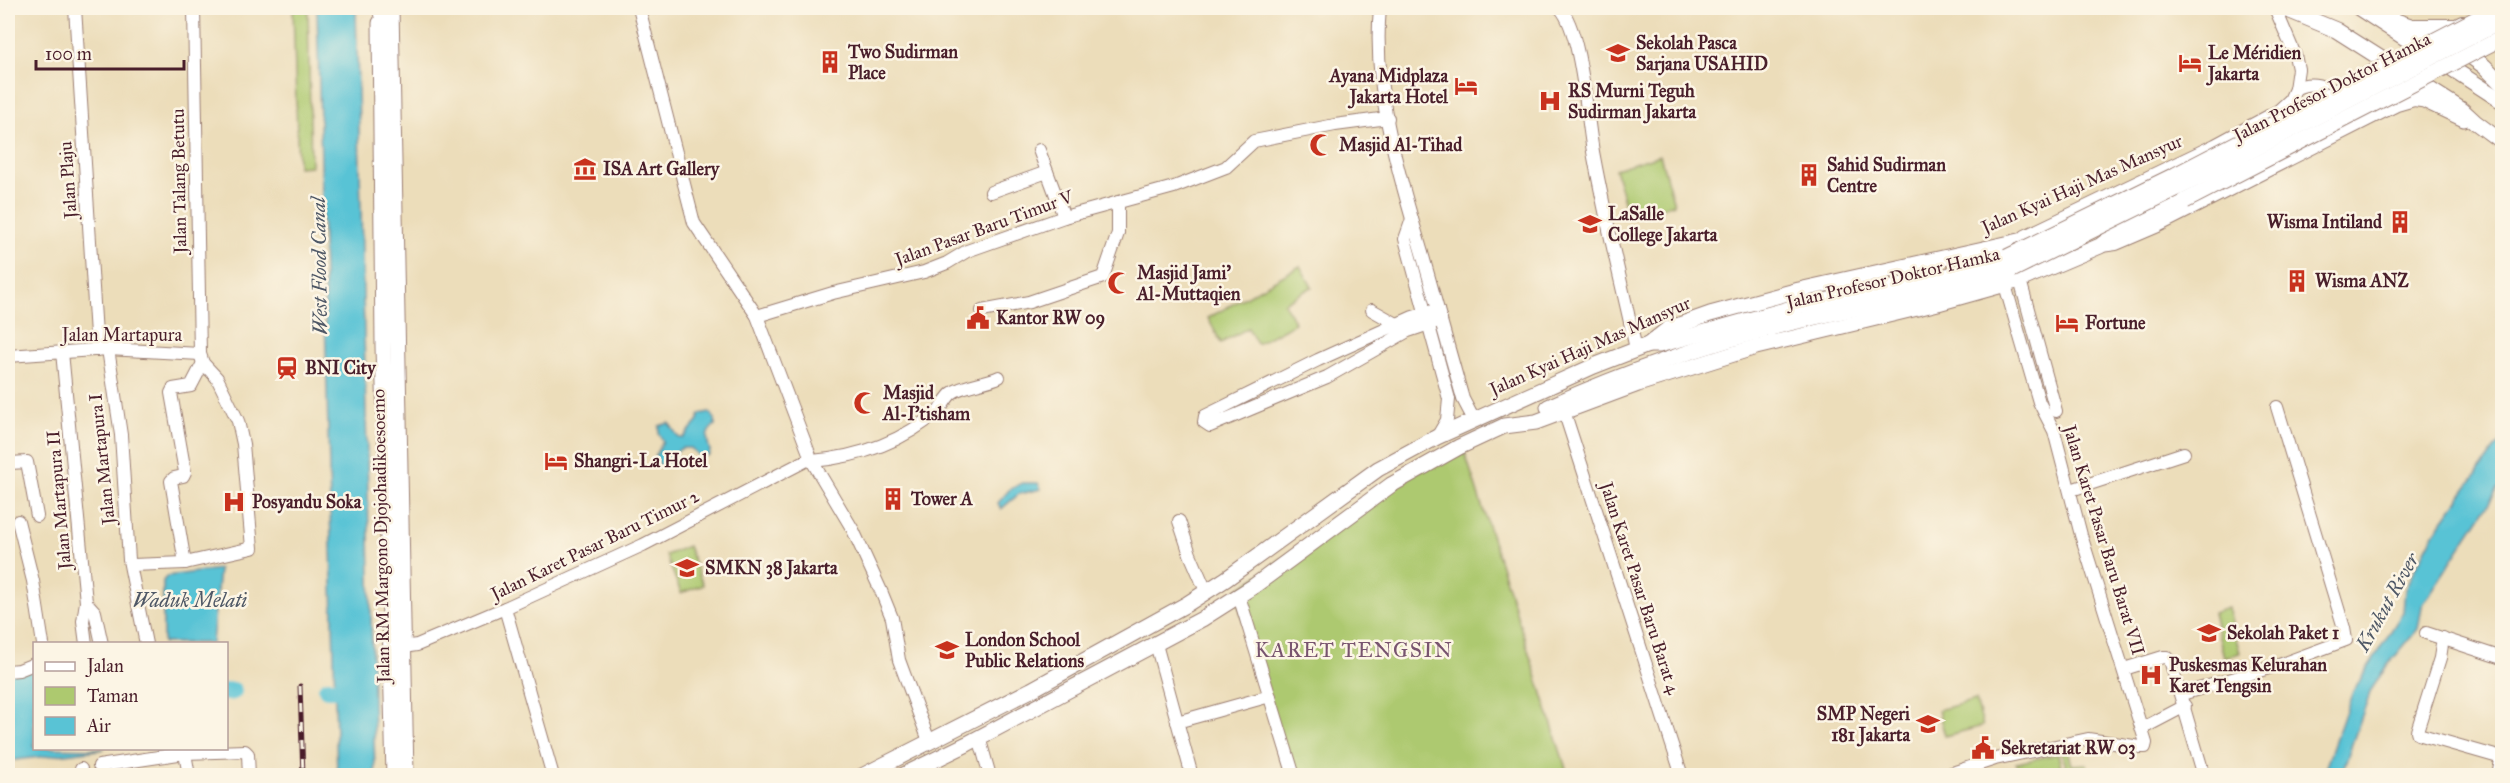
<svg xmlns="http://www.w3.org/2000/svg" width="2510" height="783" viewBox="0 0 2510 783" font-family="'IM FELL Great Primer',serif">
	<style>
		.green { fill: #adc96f; stroke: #7c744d; stroke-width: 1.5 }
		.water { fill: #59c3d5; stroke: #527180; stroke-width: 1.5 }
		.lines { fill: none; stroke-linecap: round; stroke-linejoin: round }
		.river { stroke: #59c3d5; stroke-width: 18 }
		.minor-casing { stroke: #9b7e72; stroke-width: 14 }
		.major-casing { stroke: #9b7e72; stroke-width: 17 }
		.minor { stroke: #fff; stroke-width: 12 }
		.major { stroke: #fff; stroke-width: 15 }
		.rail-casing { stroke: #4a1f2b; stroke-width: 5 }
		.rail { stroke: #fcf5e5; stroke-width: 3; stroke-dasharray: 9; stroke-linecap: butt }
		.major-bridge-casing { stroke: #9b7e72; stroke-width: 17; stroke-linecap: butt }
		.major-bridge { stroke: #fff; stroke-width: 15 }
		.labels { text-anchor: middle; stroke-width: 5; stroke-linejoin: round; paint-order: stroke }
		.poi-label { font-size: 18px; font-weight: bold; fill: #4a1f2b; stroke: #fcf5e5; text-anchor: start }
		.street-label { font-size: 18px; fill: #4a1f2b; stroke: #fcf5e5 }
		.water-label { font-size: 20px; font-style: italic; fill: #4f5866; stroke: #fcf5e5 }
		.quarter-label { font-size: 21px; letter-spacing: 1.5px; fill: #78546f; stroke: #fcf5e5 }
	</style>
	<rect width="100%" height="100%" fill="#fcf5e5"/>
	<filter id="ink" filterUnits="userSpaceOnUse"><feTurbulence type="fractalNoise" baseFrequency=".0167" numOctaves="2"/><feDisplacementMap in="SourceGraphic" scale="12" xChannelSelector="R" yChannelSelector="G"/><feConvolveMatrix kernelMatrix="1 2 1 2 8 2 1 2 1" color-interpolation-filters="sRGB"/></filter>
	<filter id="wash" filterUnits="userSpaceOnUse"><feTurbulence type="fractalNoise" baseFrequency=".008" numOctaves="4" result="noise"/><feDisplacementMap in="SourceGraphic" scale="24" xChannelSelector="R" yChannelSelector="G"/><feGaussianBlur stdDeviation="1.35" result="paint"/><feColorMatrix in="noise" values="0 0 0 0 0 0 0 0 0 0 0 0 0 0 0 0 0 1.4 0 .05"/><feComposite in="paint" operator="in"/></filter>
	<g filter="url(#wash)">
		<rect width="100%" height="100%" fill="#ecddba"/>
		<g class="green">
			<polygon points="293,8 308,8 311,166 298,167"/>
			<polygon points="1660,155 1674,204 1629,218 1615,169"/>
			<polygon points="1300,266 1312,287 1284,303 1295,323 1257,344 1248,328 1221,343 1208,318"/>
			<polygon points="1465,453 1568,775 1286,775 1235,591 1402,477"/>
			<polygon points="688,546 703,585 681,593 666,555"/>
			<polygon points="2228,608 2240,653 2224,657 2213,613"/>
			<polygon points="1976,700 1983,726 1945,736 1938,710"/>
			<polygon points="2060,750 2068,750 2072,765 2087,764 2089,775 2070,775"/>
			<polygon points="2058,754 2063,775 2019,775 2016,763"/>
			<polygon points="2157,767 2162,773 2173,773 2174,775 2128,775"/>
		</g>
		<g class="water">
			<polygon points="317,8 356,8 375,775 337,775"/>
			<path d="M709 412 715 419V425C704 434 707 439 710 451L709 455 700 457 691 448H682L677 451C673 459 672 469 660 465L655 456 663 441 659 434V426L669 423 679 438H683L697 422 700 414Z"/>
			<polygon points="2502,439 2502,483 2422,606 2418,629 2387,666 2371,690 2341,775 2323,775 2353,691 2403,612 2405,589 2434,533"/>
			<polygon points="1022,483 1038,483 1041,489 1019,494 1001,509 998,503 1009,490"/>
			<polygon points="219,569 212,643 163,643 163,581 167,576"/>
			<polygon points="34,666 34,748 105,749 8,761 8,673"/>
		</g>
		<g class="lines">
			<g class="river">
				<polyline points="327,689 352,689"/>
				<polyline points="226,692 233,691"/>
			</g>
		</g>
	</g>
	<g filter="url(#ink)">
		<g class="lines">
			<g class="minor-casing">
				<g id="minor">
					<polyline points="75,8 97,350"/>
					<polyline points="639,8 694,223 757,316 812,461 853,530 881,591 892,618 899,660 929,741"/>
					<path d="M1380 8C1372 90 1399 175 1422 253 1436 302 1449 350 1463 399L1474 420"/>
					<path d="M1560 8C1582 31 1587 123 1594 157 1606 222 1622 285 1636 349"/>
					<polyline points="380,15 385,8"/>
					<polyline points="2414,25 2456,25 2462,22"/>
					<path d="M2295 89C2310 80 2328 85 2339 98"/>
					<polyline points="1039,150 1064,217"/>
					<polyline points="991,192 1047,172"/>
					<polyline points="1412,219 1405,239 1449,399 1447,420 1437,437"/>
					<polyline points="2025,236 2215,145 2278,111 2290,100 2295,89 2298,69 2295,55 2275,8"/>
					<polyline points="2101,246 2116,244 2158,226 2397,105 2414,100 2428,102"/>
					<polyline points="2020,280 2056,411"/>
					<polyline points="1372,310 1402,327"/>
					<polyline points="1438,310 1413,317 1318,360 1205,416 1204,422 1210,426 1327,377 1408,331 1441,320"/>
					<polyline points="982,311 1029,302 1103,277 1118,233 1118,202"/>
					<polyline points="757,316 833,293 924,272 947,263 967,251 1064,217 1174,187 1226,167 1254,141 1335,125 1388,118"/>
					<polyline points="108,349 121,435 129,560 146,644"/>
					<polyline points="62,352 86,602 83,621 86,644"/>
					<polyline points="8,356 108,349 200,354"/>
					<polyline points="1564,411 1682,776"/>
					<polyline points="8,460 10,463 27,462 37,516"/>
					<path d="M812 461C858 457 903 442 938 411 943 406 946 398 952 393 962 385 987 383 999 377"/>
					<polyline points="2071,490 2184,453"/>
					<polyline points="18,521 33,581 43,644"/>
					<polyline points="1179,521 1190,554 1206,591"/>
					<polyline points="185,563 171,481 174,478 183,476 185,472 171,393 173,389 191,386 203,363"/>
					<polyline points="132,565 185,563 252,548 243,444 238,421 217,378 203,363 200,354 194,8"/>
					<polyline points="1239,596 1294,776"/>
					<polyline points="86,602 95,612 102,644"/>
					<polyline points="505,608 553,776"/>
					<polyline points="2426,633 2502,658"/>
					<polyline points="2443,638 2440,658 2417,731 2418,734 2502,758"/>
					<polyline points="1156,644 1192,776"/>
					<polyline points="395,648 417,645 505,608 643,545 811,458"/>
					<polyline points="2124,669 2163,657 2167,657 2170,660 2204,776"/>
					<polyline points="8,671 19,670 34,664"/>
					<polyline points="2182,694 2279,665 2346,640 2344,628 2277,407"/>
					<polyline points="1177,722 1270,696"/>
					<polyline points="2143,728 2185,706"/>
					<polyline points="979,737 990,776"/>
					<polyline points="185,753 189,776"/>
					<polyline points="99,766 185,753 245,751 248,754 249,776"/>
					<polyline points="81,769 82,776"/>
					<polyline points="1943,776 1995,759 2088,739 2140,747 2145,747 2146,743 2081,535 2054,431 2039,402 2005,285"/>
					<polyline points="2498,776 2502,755"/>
				</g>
			</g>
			<g class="major-casing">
				<g id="major">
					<polyline points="391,8 406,776"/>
					<polyline points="2283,8 2336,30 2462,110 2475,122 2502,142"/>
					<polyline points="2359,8 2502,101"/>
					<polyline points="2379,15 2445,38 2484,66 2502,84"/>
					<polyline points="380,23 383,346 394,776"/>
					<polyline points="2396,81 2428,102 2464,119"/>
					<polyline points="1648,345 1659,345 1799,306 1950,275 2007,257"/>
					<path d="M1548 407C1628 371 1709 343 1794 322 1866 304 1941 294 2012 270"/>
					<polyline points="862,776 1031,690 1187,604 1226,579 1378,469 1437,437 1594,366 1648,345 1668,329 1710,314 1799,290 2042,236"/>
					<polyline points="902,776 967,744 1202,619 1254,586 1391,485 1459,447 1504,426 1536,422 1638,384 1756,347 1938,303 2020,280 2100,246 2117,233 2185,201"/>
				</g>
			</g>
			<use href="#minor" class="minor"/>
			<use href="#major" class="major"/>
			<g class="rail-casing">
				<polyline id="rail" points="300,686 303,776"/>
			</g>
			<use href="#rail" class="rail"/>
			<g class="major-bridge-casing">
				<g id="major-bridge">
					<polyline points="2185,201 2502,38"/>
					<polyline points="2007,257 2175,175 2497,8"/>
					<polyline points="2012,270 2206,174 2502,21"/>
				</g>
			</g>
			<use href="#major-bridge" class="major-bridge"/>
		</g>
	</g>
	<defs>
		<g id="university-bare" transform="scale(1.8)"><path d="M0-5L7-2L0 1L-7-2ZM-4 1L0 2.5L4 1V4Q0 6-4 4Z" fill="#c8321e" stroke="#fcf5e5" stroke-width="2.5" paint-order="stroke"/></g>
		<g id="building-bare" transform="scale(1.8)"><path d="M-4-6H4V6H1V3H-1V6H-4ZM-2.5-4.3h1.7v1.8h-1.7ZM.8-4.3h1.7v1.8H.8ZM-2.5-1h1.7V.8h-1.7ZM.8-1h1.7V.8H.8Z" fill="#c8321e" stroke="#fcf5e5" stroke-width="2.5" paint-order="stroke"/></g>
		<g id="hotel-bare" transform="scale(1.8)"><path d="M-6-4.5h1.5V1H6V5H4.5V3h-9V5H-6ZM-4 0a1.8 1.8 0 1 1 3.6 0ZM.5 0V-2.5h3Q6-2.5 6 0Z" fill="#c8321e" stroke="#fcf5e5" stroke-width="2.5" paint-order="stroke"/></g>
		<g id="hospital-bare" transform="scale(1.8)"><path d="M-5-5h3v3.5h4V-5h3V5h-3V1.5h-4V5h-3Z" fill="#c8321e" stroke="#fcf5e5" stroke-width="2.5" paint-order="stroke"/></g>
		<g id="mosque-bare" transform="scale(1.8)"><path d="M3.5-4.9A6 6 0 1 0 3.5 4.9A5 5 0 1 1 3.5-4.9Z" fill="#c8321e" stroke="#fcf5e5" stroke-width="2.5" paint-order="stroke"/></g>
		<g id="museum-bare" transform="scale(1.8)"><path d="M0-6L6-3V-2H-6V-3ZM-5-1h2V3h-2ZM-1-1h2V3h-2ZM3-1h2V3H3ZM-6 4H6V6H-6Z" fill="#c8321e" stroke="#fcf5e5" stroke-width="2.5" paint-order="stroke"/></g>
		<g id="civic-bare" transform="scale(1.8)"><path d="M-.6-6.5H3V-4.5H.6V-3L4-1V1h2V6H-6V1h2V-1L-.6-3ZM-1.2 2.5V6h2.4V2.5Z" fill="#c8321e" stroke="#fcf5e5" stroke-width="2.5" paint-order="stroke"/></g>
		<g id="station-bare" transform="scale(1.8)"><path d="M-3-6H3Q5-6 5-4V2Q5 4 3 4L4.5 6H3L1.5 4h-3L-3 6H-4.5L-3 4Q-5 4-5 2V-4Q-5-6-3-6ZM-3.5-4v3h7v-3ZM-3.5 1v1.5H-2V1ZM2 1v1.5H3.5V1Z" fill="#c8321e" stroke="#fcf5e5" stroke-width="2.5" paint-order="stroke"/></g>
		<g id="school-bare" transform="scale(1.8)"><path d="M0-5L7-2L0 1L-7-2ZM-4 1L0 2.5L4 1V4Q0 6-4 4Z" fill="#c8321e" stroke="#fcf5e5" stroke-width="2.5" paint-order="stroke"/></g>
	</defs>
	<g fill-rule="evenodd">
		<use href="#university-bare" x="1618" y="53"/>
		<use href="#building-bare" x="830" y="62"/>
		<use href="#hotel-bare" x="2190" y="63"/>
		<use href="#hotel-bare" x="1466" y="86"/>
		<use href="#hospital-bare" x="1550" y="101"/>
		<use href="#mosque-bare" x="1321" y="145"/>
		<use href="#museum-bare" x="585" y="169"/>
		<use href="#building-bare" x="1809" y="175"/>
		<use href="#building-bare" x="2400" y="222"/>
		<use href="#university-bare" x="1590" y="224"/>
		<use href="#building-bare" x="2297" y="281"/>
		<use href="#mosque-bare" x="1119" y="283"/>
		<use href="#civic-bare" x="978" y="318"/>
		<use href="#hotel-bare" x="2067" y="323"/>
		<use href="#station-bare" x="287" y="368"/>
		<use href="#mosque-bare" x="865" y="403"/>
		<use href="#hotel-bare" x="556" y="461"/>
		<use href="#building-bare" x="893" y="499"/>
		<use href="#hospital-bare" x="234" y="502"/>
		<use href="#school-bare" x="687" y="568"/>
		<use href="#school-bare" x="2209" y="633"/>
		<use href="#university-bare" x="947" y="650"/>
		<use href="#hospital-bare" x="2151" y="675"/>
		<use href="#school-bare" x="1928" y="724"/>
		<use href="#civic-bare" x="1983" y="748"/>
	</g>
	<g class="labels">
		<g class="poi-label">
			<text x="1636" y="49">Sekolah Pasca<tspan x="1636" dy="21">Sarjana USAHID</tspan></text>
			<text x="848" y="58">Two Sudirman<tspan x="848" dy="21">Place</tspan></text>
			<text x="2208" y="59">Le Méridien<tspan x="2208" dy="21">Jakarta</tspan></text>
			<text x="1448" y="82" text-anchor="end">Ayana Midplaza<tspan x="1448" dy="21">Jakarta Hotel</tspan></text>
			<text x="1568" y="97">RS Murni Teguh<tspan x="1568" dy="21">Sudirman Jakarta</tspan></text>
			<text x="1339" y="151">Masjid Al-Tihad</text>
			<text x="1827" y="171">Sahid Sudirman<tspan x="1827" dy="21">Centre</tspan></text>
			<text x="603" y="175">ISA Art Gallery</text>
			<text x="1608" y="220">LaSalle<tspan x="1608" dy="21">College Jakarta</tspan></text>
			<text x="2382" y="228" text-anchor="end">Wisma Intiland</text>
			<text x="1137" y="279">Masjid Jami'<tspan x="1137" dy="21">Al-Muttaqien</tspan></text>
			<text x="2315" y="287">Wisma ANZ</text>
			<text x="996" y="324">Kantor RW 09</text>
			<text x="2085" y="329">Fortune</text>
			<text x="305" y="374">BNI City</text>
			<text x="883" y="399">Masjid<tspan x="883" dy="21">Al-I'tisham</tspan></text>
			<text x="574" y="467">Shangri-La Hotel</text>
			<text x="911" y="505">Tower A</text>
			<text x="252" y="508">Posyandu Soka</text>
			<text x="705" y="574">SMKN 38 Jakarta</text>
			<text x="2227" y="639">Sekolah Paket 1</text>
			<text x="965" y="646">London School<tspan x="965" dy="21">Public Relations</tspan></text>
			<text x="2169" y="671">Puskesmas Kelurahan<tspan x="2169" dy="21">Karet Tengsin</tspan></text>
			<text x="1910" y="720" text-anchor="end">SMP Negeri<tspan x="1910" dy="21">181 Jakarta</tspan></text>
			<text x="2001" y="754">Sekretariat RW 03</text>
		</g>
		<g class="street-label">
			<text transform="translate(2332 87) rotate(-27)" y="6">Jalan Profesor Doktor Hamka</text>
			<text transform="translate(68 180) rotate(-94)" y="6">Jalan Plaju</text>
			<text transform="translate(179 181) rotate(-91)" y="6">Jalan Talang Betutu</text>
			<text transform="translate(2082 184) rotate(-24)" y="6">Jalan Kyai Haji Mas Mansyur</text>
			<text transform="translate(984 228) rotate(-20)" y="6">Jalan Pasar Baru Timur V</text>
			<text transform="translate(1893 278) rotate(-13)" y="6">Jalan Profesor Doktor Hamka</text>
			<text x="122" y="341">Jalan Martapura</text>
			<text transform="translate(1590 346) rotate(-24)" y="6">Jalan Kyai Haji Mas Mansyur</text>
			<text transform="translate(102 459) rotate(-96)" y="6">Jalan Martapura I</text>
			<text transform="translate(59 500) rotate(-95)" y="6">Jalan Martapura II</text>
			<text transform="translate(381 536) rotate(-91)" y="6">Jalan RM Margono Djojohadikoesoemo</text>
			<text transform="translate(2104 540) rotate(73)" y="6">Jalan Karet Pasar Baru Barat VII</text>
			<text transform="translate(595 545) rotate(-26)" y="6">Jalan Karet Pasar Baru Timur 2</text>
			<text transform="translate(1640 588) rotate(72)" y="6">Jalan Karet Pasar Baru Barat 4</text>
		</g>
		<g class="water-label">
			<text transform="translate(319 266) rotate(-91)" y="7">West Flood Canal</text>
			<text x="190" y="607">Waduk Melati</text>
			<text transform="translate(2387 602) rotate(-61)" y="7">Krukut River</text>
		</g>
		<g class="quarter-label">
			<text x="1354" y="657">KARET TENGSIN</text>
		</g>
	</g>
	<rect width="2510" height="783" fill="none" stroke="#fcf5e5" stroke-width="30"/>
	<rect x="33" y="642" width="195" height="108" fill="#fcf5e5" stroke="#b59f9b" stroke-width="1.5"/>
	<rect x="45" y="662" width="30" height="9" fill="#ffffff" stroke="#b59f9b" stroke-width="1.5"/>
	<text x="87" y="672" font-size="18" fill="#4a1f2b">Jalan</text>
	<rect x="45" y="687" width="30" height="18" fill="#adc96f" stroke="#b59f9b" stroke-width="1.5"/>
	<text x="87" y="702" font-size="18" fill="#4a1f2b">Taman</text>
	<rect x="45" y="717" width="30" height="18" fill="#59c3d5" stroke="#b59f9b" stroke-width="1.5"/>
	<text x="87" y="732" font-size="18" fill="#4a1f2b">Air</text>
	<path d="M36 60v9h148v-9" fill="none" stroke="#4a1f2b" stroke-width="3"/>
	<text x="45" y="60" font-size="18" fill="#4a1f2b" stroke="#fcf5e5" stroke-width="4.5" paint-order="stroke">100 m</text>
</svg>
